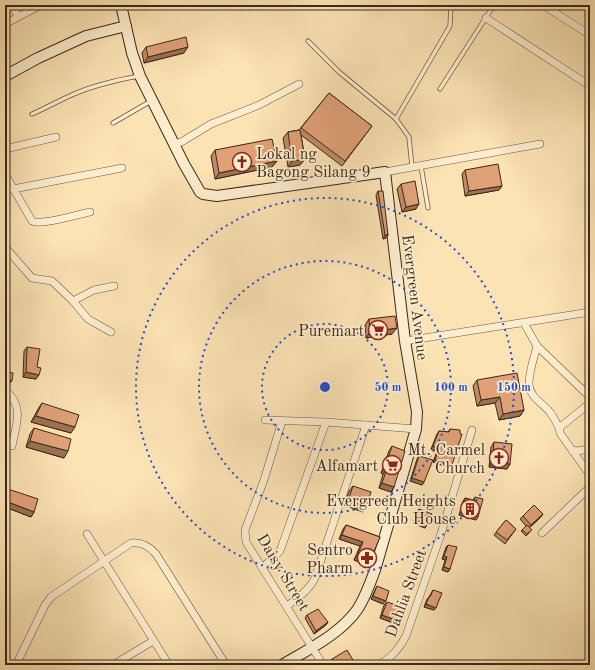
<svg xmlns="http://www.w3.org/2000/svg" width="595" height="670" viewBox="0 0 595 670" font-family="'Old Standard TT',serif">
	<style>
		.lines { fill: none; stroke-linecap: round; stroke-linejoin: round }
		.lane-casing { stroke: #6a5840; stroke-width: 5 }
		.street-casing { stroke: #6a5840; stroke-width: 8 }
		.secondary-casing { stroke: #3a2919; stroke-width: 12 }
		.lane { stroke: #fdedce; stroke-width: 3.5 }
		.street { stroke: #fdedce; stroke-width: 7 }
		.secondary { stroke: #fdedce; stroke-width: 10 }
		.wall { fill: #c18a66; stroke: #3a2919 }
		.shaded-wall { fill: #9d7153; stroke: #3a2919 }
		.building { fill: #e0a177; stroke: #3a2919 }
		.ring { fill: none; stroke: #1d4ed8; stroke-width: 2; stroke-dasharray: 2 4 }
		.labels { text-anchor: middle; stroke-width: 3.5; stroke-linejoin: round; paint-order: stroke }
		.poi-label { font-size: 16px; fill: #3a2919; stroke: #fdedce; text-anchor: end }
		.street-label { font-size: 16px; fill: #3a2919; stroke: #fdedce }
		.centre { fill: #1d4ed8; stroke: #fdedce; stroke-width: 2 }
		.ring-label { font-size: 12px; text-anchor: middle; font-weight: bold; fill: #1d4ed8; stroke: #fdedce; stroke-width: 3.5; stroke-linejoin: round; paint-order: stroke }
	</style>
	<rect width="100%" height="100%" fill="#fce3b4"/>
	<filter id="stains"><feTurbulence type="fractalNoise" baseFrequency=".005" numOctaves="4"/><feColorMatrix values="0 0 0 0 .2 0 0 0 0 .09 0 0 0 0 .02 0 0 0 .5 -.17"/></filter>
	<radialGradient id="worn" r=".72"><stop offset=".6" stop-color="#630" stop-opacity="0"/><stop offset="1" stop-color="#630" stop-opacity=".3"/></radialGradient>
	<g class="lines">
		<g class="lane-casing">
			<g id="lane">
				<polyline points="308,41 339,72 396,119 409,137 412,167"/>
				<polyline points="440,89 494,5"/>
				<path d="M32 114C46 108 60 100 74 94 95 85 117 80 139 76"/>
				<polyline points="396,119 450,26 451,5"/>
				<polyline points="113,123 151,101"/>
				<polyline points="421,166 428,208"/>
			</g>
		</g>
		<g class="street-casing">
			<g id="street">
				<polyline points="12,5 18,16"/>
				<polyline points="543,5 590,35"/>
				<polyline points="486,18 590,86"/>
				<polyline points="5,24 41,5"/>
				<polyline points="174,145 183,141 211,124 259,105 299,84"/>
				<polyline points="5,149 56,137"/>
				<polyline points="385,172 540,144"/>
				<path d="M5 174 32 221C41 226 79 214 90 212"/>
				<polyline points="13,189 122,168"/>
				<polyline points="5,247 32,278 52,281 73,301 88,319 111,332"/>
				<polyline points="73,301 94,290 114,286"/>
				<path d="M524 323 537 346C534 358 529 371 529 384 529 396 542 403 549 411 554 417 556 422 559 428L590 403"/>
				<polyline points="405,341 590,312"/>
				<polyline points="537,346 590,397"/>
				<path d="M5 390C25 406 16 425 12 446"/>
				<polyline points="265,420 326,422 416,429"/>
				<polyline points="282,421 264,480 245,530 246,542 323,665"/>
				<polyline points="559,428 560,433 572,450 577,451 590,449"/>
				<polyline points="572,450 590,475"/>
				<polyline points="542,533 590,487"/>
				<polyline points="87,534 169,665"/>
				<polyline points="263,567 274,557 280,551 326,422"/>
				<path d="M287 606C298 598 309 590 315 578L366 425"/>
				<path d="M16 665 45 605 51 597 131 543C142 542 149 546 156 554L226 665"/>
				<polyline points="113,665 153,641"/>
				<path d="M379 665C392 657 399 649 406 636L441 534 472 430"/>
			</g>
		</g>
		<g class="secondary-casing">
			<g id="secondary">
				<path d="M121 5 132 53 140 76 184 164 200 192 203 194 217 196 385 172 405 341 417 412 416 429 375 570C370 584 365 598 357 610 339 635 307 650 282 665"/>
				<polyline points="5,76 38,58 86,36 126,26"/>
			</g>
		</g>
		<use href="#lane" class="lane"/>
		<use href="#street" class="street"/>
		<use href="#secondary" class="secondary"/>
	</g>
	<g class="wall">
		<polygon points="146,47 184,53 144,63 142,53"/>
		<polygon points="329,93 372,126 342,166 301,135 305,159 300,165 288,167 283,138 288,132 299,130"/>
		<polygon points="215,150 277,161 272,167 215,179 211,156"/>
		<polygon points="465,170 502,186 499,190 465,196 462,174"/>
		<polygon points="401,184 416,209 402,212 397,189"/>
		<polygon points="378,191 388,235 386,238 383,239 376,195"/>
		<polygon points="369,319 392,334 366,338 365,325"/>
		<polygon points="27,347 37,367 36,379 23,377 24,351"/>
		<polygon points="477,380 524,410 520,416 499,420 495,403 477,406 473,386"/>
		<polygon points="42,403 71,433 31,422 38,409"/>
		<polygon points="34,428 64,458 26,447 30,434"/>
		<polygon points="450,429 450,468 433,462 437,451 431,449 437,434 439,431 448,432"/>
		<polygon points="494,442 510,464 507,469 489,467 491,447"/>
		<polygon points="392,446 394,487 391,492 379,488 383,474 381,473 389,451"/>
		<polygon points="419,456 424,482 422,485 410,481 417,459"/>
		<polygon points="5,480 8,489 34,512 31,517 5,507 7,499 5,500"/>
		<polygon points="353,486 363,512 344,505 349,491"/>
		<polygon points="475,497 476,520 459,515 463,501 465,498 473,500"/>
		<polygon points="419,509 425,528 413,523 417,512"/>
		<polygon points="543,514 540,518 529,528 530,532 526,536 521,531 526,526 520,519 523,516"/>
		<polygon points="506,520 516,529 505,544 494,535"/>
		<polygon points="346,525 380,537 370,561 367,565 354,560 360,546 339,539 343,529"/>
		<polygon points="448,545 450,569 448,572 442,570 445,560 442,559 446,547"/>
		<polygon points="377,586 386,601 383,604 371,599 375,590"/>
		<polygon points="433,590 436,608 434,610 424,607 427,599 429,597"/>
		<polygon points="387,602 398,621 396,624 380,618 384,605"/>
		<polygon points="307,615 328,622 326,625 314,634 305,618"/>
		<polygon points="332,659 356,665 330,665 329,664"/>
	</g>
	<g class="shaded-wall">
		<polygon points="188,47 184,53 144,63 148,57"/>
		<polygon points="305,159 300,165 288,167 292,161"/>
		<polygon points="277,161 272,167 215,179 219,173"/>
		<polygon points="502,186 499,190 465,196 469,191"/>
		<polygon points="419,204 416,209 402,212 406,207"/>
		<polygon points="385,235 388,235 386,238 383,239"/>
		<polygon points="397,328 392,334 366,338 370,332"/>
		<polygon points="26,372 39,375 36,379 23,377"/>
		<polygon points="5,379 12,381 9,384 5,383"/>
		<polygon points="500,397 495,403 477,406 481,400"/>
		<polygon points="524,410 520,416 499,420 503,414"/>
		<polygon points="36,416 75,427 71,433 31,422"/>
		<polygon points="30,441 68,451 64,458 26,447"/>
		<polygon points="433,446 439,449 437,451 431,449"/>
		<polygon points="435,460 452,465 450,468 433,462"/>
		<polygon points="492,462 510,464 507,469 489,467"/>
		<polygon points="385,468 387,469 383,474 381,473"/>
		<polygon points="412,478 424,482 422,485 410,481"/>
		<polygon points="382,483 394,487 391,492 379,488"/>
		<polygon points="10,495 7,499 5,500 5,497"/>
		<polygon points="348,501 366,507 363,512 344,505"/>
		<polygon points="8,502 34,512 31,517 5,507"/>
		<polygon points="461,512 478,517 476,520 459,515"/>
		<polygon points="543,514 540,518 529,528 531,525"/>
		<polygon points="415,520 428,524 425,528 413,523"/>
		<polygon points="342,535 363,542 360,546 339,539"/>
		<polygon points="357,556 370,561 367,565 354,560"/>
		<polygon points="444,556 447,557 445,560 442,559"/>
		<polygon points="444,567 450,569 448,572 442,570"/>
		<polygon points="373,596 386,601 383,604 371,599"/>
		<polygon points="426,604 436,608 434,610 424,607"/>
		<polygon points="382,615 398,621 396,624 380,618"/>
		<polygon points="328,622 326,625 314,634 316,631"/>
	</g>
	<g class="building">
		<polygon points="186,37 188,47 148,57 146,47"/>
		<polygon points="329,93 372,126 345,161 301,128"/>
		<polygon points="300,130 305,159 292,161 288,132"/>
		<polygon points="272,139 277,161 219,173 215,150"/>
		<polygon points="498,164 502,186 469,191 465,170"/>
		<polygon points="415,181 419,204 406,207 401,184"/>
		<polygon points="378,191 383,191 388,235 385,235"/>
		<polygon points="395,316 397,328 370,332 369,319"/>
		<polygon points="27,347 40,349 37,367 41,368 39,375 26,372"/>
		<polygon points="5,371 13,373 12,381 5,379"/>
		<polygon points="517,373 524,410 503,414 500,397 481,400 477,380"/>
		<polygon points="42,403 79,415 75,427 36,416"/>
		<polygon points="34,428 71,439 68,451 30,441"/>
		<polygon points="450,429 460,430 460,434 462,434 452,465 435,460 439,449 433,446 439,431 449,432"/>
		<polygon points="494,442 512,444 510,464 492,462"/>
		<polygon points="392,446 405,451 394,487 382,483 387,469 385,468"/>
		<polygon points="419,456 433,460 424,482 412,478"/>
		<polygon points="5,480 6,481 8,489 38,499 34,512 8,502 10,495 5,497"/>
		<polygon points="353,486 371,492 366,507 348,501"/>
		<polygon points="475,497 483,499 478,517 461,512 465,498 474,501"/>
		<polygon points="534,505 543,514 531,525 523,516"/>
		<polygon points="419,509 432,514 428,524 415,520"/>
		<polygon points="506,520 516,529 507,540 496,532"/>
		<polygon points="346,525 380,537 370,561 357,556 363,542 342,535"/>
		<polygon points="527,525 532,530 527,534 522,530"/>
		<polygon points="448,545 457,547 450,569 444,567 447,557 444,556"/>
		<polygon points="377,586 389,591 386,601 373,596"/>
		<polygon points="433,590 442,593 436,608 426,604 429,597 430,597"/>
		<polygon points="387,602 402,607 398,621 382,615"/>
		<polygon points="318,609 328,622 316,631 307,615"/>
		<polygon points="347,650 356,665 336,665 332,659"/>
		<polygon points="264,661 267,665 257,665"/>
	</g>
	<g class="ring">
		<circle cx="325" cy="387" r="63"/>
		<circle cx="325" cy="387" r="126"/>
		<circle cx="325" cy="387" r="189"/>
	</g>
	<defs>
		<g id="church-ring" transform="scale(1)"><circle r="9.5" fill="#fdedce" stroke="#8f2418" stroke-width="1.5"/><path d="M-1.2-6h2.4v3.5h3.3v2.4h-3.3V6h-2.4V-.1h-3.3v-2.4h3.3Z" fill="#8f2418"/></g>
		<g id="supermarket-ring" transform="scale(1)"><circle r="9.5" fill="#fdedce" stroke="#8f2418" stroke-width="1.5"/><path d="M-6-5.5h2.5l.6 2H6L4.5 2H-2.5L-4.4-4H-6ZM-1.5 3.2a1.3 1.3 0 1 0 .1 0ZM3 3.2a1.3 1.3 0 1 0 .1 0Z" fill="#8f2418"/></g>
		<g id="building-ring" transform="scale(1)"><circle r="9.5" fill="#fdedce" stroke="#8f2418" stroke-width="1.5"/><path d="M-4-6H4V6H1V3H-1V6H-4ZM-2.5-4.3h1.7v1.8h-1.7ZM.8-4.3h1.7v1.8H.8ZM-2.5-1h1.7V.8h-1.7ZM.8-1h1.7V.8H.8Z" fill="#8f2418"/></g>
		<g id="pharmacy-ring" transform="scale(1)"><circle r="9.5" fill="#fdedce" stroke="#8f2418" stroke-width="1.5"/><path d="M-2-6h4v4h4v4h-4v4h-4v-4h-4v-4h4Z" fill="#8f2418"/></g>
	</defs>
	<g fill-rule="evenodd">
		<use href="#church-ring" x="242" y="162"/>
		<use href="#supermarket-ring" x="378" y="330"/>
		<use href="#church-ring" x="499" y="458"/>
		<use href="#supermarket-ring" x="392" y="465"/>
		<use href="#building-ring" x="470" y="509"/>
		<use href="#pharmacy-ring" x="367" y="558"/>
	</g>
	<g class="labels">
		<g class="poi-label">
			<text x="256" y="159" text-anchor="start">Lokal ng<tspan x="256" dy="18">Bagong Silang 9</tspan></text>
			<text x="364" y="336">Puremart</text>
			<text x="485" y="455">Mt. Carmel<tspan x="485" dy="18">Church</tspan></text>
			<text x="378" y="471">Alfamart</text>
			<text x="456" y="506">Evergreen Heights<tspan x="456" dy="18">Club House</tspan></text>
			<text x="353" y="555">Sentro<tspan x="353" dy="18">Pharm</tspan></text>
		</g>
		<g class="street-label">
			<text transform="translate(416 297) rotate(83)" y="6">Evergreen Avenue</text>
			<text transform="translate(284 572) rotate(59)" y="6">Daisy Street</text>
			<text transform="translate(405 593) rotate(-70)" y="6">Dahlia Street</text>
		</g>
	</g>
	<circle cx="325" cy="387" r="6" class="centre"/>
	<g class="ring-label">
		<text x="388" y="391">50 m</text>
		<text x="451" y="391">100 m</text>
		<text x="514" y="391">150 m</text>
	</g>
	<rect width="595" height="670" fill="none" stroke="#fce3b4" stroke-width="20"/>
	<rect x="6" y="6" width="583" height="658" fill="none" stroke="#3a2919" stroke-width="2"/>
	<rect x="10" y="10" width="575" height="650" fill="none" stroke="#3a2919"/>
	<rect width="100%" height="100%" filter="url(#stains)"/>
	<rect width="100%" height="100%" fill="url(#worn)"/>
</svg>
